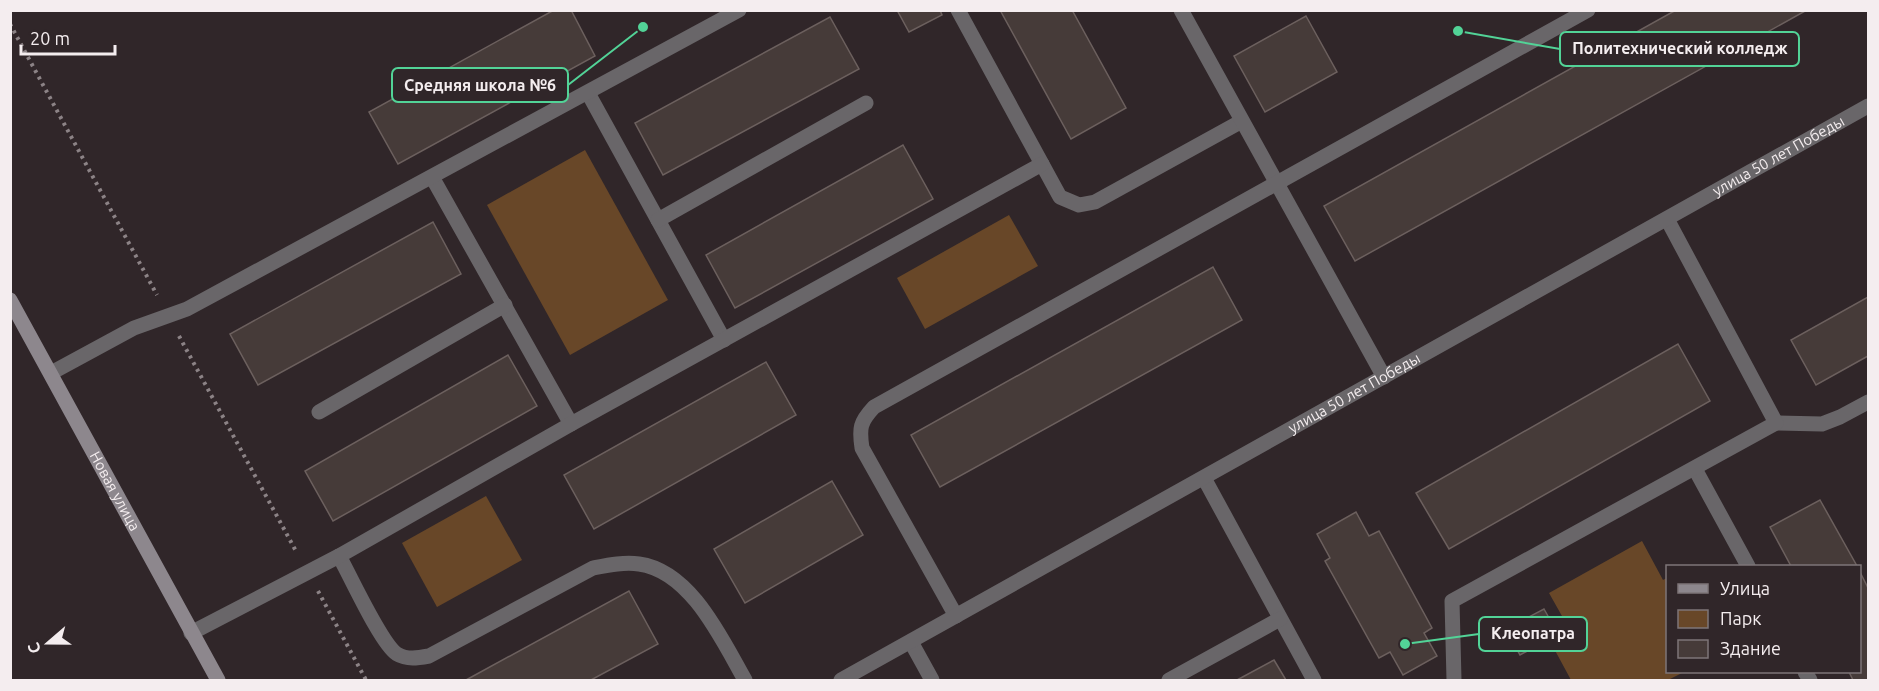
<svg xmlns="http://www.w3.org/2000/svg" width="1879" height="691" viewBox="0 0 1879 691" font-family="Ubuntu,sans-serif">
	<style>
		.green { fill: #684728 }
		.building { fill: #463b39; stroke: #6c605e; stroke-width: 1.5 }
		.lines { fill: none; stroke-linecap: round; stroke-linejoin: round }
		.path { stroke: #8c8386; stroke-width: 4; stroke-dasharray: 3 4.5; stroke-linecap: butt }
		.lane { stroke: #696669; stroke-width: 15 }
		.street { stroke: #696669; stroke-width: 15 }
		.secondary { stroke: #8d878d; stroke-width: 15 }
		.labels { text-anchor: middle; stroke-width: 4.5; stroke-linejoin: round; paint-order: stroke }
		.street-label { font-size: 15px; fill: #f4edef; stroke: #302629 }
		.leader { fill: none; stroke: #52d397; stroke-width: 2 }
		.callout-dot { fill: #52d397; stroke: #302629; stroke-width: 2 }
		.callout { fill: #302629; stroke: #52d397; stroke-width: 2 }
		.callout-label { font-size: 16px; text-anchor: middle; font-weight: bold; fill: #f4edef }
	</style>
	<rect width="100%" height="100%" fill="#302629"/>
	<g class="green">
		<polygon points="585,150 668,300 570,355 487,205"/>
		<polygon points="1009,215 1038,266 925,329 897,278"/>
		<polygon points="486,496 522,560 437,607 402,543"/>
		<polygon points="1642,541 1663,580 1667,578 1668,672 1684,672 1668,680 1571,680 1551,643 1571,632 1549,593"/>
	</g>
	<g class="building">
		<polygon points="554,10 571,10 595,56 398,164 369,112"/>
		<polygon points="897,10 940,10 942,15 909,32"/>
		<polygon points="1000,10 1072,10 1126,108 1071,139"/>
		<polygon points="1676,10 1807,10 1355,261 1324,206"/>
		<polygon points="1306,16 1337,72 1265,112 1234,56"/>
		<polygon points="830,17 859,69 663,175 635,123"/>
		<polygon points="903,145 933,199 735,308 706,255"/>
		<polygon points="433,222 461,274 258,385 230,334"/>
		<polygon points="1213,267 1242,320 940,487 911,435"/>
		<polygon points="1868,297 1868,356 1816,385 1791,340"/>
		<polygon points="1678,344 1710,401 1449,549 1416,493"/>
		<polygon points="508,355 537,406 333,521 305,471"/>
		<polygon points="766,362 796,415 594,529 564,475"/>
		<polygon points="832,481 863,535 745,603 714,549"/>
		<polygon points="1820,500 1857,566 1791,566 1770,527"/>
		<polygon points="1356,512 1369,536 1379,531 1432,628 1424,633 1437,656 1403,675 1390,652 1379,658 1325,561 1330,558 1317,534"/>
		<polygon points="1860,572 1868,588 1868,680 1853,680 1849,672 1860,672"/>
		<polygon points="629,591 658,644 591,680 466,680"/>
		<polygon points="1544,609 1558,634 1520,655 1506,629"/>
		<polygon points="1274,660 1286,680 1237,680"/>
	</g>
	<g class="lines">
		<g class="path">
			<polyline points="10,24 157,295"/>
			<polyline points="179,336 297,553"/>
			<polyline points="318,591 366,680"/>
		</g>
		<g class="lane">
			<polyline points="958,10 1060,197 1079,205 1095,202 1242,121"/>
			<polyline points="1181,10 1384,377"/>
			<polyline points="588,93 724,340"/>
			<polyline points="432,177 571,424"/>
			<polyline points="658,220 866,103"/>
			<polyline points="51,373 134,328 187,309 739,10"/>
			<polyline points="319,412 505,305"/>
			<polyline points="1776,423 1822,424 1840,417 1868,402"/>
			<polyline points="1695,469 1748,566"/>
			<polyline points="1204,478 1314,680"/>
			<path d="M339 556C350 575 381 644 397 654 407 660 418 658 429 656L593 568C609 565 624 562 639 564 691 571 722 640 745 680"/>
			<path d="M956 616 862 448C859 428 860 422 874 407L1588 10"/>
			<polyline points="191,633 339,556 571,424 1042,164"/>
			<polyline points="911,642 932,680"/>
			<polyline points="1805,672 1810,680"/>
			<polyline points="1169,680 1280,619"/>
			<polyline points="1454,680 1452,601 1776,423 1667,219"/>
		</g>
		<path class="street" id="s1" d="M841 680 1868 106"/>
		<path class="secondary" id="s2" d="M10 300 218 680"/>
	</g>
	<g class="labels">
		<g class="street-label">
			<text dy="5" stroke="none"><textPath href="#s1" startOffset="1074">улица 50 лет Победы</textPath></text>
			<text dy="5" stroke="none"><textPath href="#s1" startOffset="588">улица 50 лет Победы</textPath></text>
			<text dy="5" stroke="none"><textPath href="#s2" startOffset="218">Новая улица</textPath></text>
		</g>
	</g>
	<path class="leader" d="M1458 31L1560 49M643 27L568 85M1405 644L1479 634"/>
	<g class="callout-dot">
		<circle cx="1458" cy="31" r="6"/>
		<circle cx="643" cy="27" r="6"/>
		<circle cx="1405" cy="644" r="6"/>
	</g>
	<g class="callout">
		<rect x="1560" y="32" width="239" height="34" rx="6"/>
		<rect x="392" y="68" width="176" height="34" rx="6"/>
		<rect x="1479" y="617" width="108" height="34" rx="6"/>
	</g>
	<g class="callout-label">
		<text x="1680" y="54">Политехнический колледж</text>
		<text x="480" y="91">Средняя школа №6</text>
		<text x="1533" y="639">Клеопатра</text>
	</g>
	<rect width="1879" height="691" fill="none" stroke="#f4edef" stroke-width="24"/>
	<rect x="1666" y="565" width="195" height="108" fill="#302629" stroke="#7e7678" stroke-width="1.5"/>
	<rect x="1678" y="584" width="30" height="9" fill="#8d878d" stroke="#7e7678" stroke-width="1.5"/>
	<text x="1720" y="595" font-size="18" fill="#f4edef">Улица</text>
	<rect x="1678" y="610" width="30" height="18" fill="#684728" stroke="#7e7678" stroke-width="1.5"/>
	<text x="1720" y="625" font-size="18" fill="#f4edef">Парк</text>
	<rect x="1678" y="640" width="30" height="18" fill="#463b39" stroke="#7e7678" stroke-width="1.5"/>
	<text x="1720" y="655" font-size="18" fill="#f4edef">Здание</text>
	<g transform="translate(48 643) rotate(250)" stroke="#302629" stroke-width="4.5" paint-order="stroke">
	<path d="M0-4.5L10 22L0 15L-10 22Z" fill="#f4edef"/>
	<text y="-9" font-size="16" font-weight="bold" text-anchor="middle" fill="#f4edef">С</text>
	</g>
	<path d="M21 45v9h94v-9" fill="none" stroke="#f4edef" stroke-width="3"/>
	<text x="30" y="45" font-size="18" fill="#f4edef" stroke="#302629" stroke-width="4.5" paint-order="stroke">20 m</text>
</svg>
